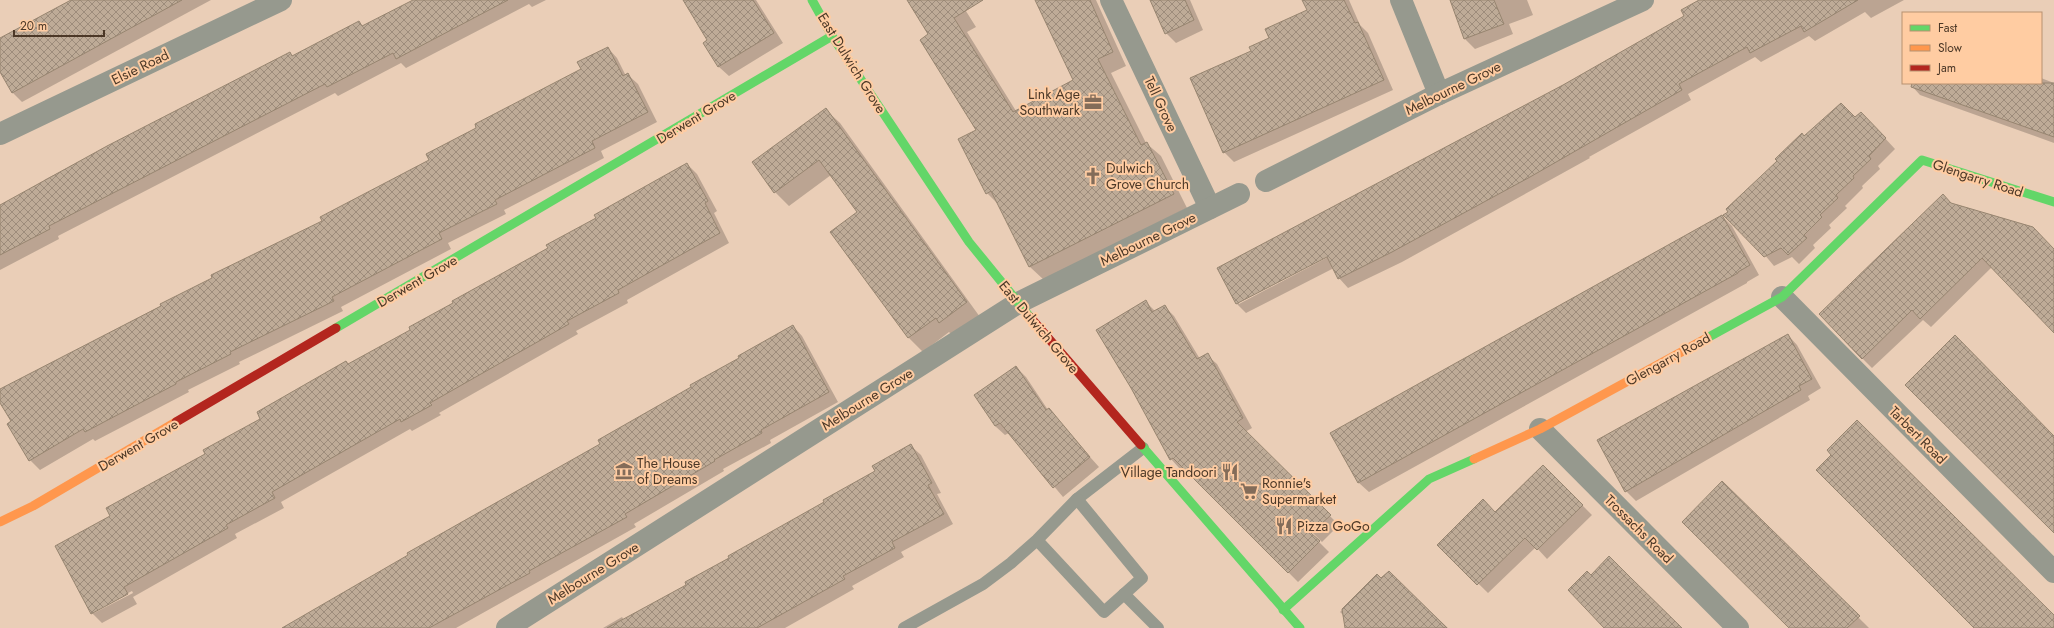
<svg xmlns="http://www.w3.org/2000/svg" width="2054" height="628" viewBox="0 0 2054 628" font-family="Jost,sans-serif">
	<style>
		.shadow { fill: #0003; fill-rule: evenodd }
		.building { fill: url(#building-cross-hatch); stroke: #978570 }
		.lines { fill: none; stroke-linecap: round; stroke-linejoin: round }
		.lane { stroke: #96998e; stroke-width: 12 }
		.street { stroke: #96998e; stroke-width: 22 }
		.fast { stroke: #63d668; stroke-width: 9 }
		.slow { stroke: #ff974d; stroke-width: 9 }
		.jam { stroke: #b3261e; stroke-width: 9 }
		.labels { text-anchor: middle; stroke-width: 4; stroke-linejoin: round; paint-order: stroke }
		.street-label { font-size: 14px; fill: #4c3827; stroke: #ffcca2 }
		.poi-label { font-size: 14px; fill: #4c3827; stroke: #ffcca2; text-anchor: start }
	</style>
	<defs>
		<pattern id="building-cross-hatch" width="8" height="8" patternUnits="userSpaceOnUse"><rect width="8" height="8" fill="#beab97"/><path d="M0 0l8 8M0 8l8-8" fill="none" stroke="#9d8c7b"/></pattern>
	</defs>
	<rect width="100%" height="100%" fill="#eaceb7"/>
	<g class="shadow">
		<polygon points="74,0 211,0 22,102 12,92 0,70 0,40"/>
		<polygon points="415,0 546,0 532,7 529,4 406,68 401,63 338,96 335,93 58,236 59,239 0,270 0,207 46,183 44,180 107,147 290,53 293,56 359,22 363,27"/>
		<polygon points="684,0 756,0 783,43 729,76 719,67 704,43 709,40"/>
		<polygon points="920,0 959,0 976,27 967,32 1016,111 1074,81 1037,0 1096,0 1126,66 1111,73 1146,143 1161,156 1187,208 1044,280 1030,267 1001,207 987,193 978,130 930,35"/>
		<polygon points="1151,0 1190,0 1203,30 1176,43 1166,33"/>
		<polygon points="1303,0 1349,0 1360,25 1368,33 1393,90 1234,162 1224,152 1252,52 1308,11"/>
		<polygon points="1450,0 1527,0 1533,15 1509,24 1513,34 1475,49 1465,39"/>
		<path d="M1701 0H1704L1709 5 1717 0H1904L1871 18 1865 12 1815 41 1809 36 1761 62 1755 57 1688 94 1691 100 1589 157 1590 158 1402 262 1348 288 1339 278 1334 268 1246 313 1237 304 1219 269 1564 86 1685 17 1682 11ZM1331 253 1332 255 1239 304V302Z"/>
		<polygon points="608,48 617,58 626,76 628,75 638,84 657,122 601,151 604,158 504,210 506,214 448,243 451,249 341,307 343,311 239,362 240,364 188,390 189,392 95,441 93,439 40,470 30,460 12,422 0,401 0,390 323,221 431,161 478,129 582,70"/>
		<polygon points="2041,78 2054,83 2054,143 1920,95 1911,85 1911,83 2041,83"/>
		<polygon points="826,110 840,123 980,317 953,336 949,332 923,352 909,338 831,232 859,212 831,175 789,206 775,192"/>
		<polygon points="1855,119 1871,123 1895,149 1878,166 1880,169 1862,186 1863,188 1845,206 1847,208 1829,225 1831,228 1813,245 1815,248 1799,264 1792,257 1774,266 1729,212 1805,137"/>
		<path d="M687 164 697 174 717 211 714 213 729 243 627 300 628 303 576 331 578 334 439 413 441 415 412 431 410 429 281 502 284 508 235 534 237 538 133 597 137 604 102 623 92 613 112 516 206 454 348 365 412 330ZM132 591 133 593 94 613V611Z"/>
		<polygon points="1951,204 2054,250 2054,331 1992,267 1931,327 1923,320 1872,368 1862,358"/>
		<polygon points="1722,216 1732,226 1759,275 1747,282 1747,283 1369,492 1359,483 1332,433"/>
		<polygon points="1146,302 1156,312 1164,306 1174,316 1200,359 1207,355 1217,364 1252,428 1245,432 1339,525 1322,542 1309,529 1307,530 1329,552 1298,582 1184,467 1180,469 1171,459"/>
		<polygon points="793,326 802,336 838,402 770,440 771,443 723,469 724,471 634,524 636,527 456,628 283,628 507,499 506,497 601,445"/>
		<polygon points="1788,335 1797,345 1821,388 1808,396 1810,400 1636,501 1626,491 1598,441"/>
		<polygon points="1016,367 1026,377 1048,410 1099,467 1063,497 1009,433 1005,435 995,426"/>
		<polygon points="911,446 921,455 941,493 937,494 953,524 901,552 904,557 852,586 854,589 785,628 603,628 622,617 624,620 688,585 686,583 876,472"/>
		<polygon points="1543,466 1592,515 1547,559 1536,547 1488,593 1439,545 1495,513"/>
		<polygon points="1722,482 1869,628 1790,628"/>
		<polygon points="1389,572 1448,628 1357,628 1340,612 1377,575 1381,580"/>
	</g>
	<g class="building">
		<polygon points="71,0 182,0 12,93 0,72 0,38"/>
		<polygon points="413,0 508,0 396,59 393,53 327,87 325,84 49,226 50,229 0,255 0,205 107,146 290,52 292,56 359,21 362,26"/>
		<polygon points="683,0 753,0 774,33 718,67 703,43 707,40"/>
		<polygon points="907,0 983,0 954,18 1013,112 1073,80 1035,0 1090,0 1113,52 1098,59 1141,145 1147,142 1174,194 1029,267 991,191 986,194 958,139 976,130 920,40 928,34"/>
		<polygon points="1150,0 1185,0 1194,20 1165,34"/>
		<polygon points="1302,0 1344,0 1355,23 1358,22 1384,80 1223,153 1190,78 1251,51 1249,47 1269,38 1265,29 1307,10"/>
		<polygon points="1450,0 1494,0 1504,24 1464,39"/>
		<polygon points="1699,0 1858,0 1804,32 1801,26 1750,53 1747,47 1679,84 1682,90 1530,177 1392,252 1338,279 1327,257 1236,304 1217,268 1563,85 1684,16 1681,10"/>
		<polygon points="608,47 623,76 628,73 648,112 592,141 595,148 495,200 497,204 439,233 442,239 332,297 334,301 230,352 231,354 176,382 176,384 85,432 83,429 29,461 7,424 11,421 0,403 0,389 161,306 160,304 212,278 211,275 322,221 320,217 429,160 426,154 476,128 475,124 581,69 577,62"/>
		<polygon points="1912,83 2054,83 2054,137 1911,87"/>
		<polygon points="1841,103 1855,117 1861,112 1886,138 1869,156 1871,159 1853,176 1854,178 1836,195 1838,198 1820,215 1822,217 1804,235 1807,238 1788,255 1781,248 1764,257 1723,215 1728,212 1726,209 1777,161 1775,159 1802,133 1804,136"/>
		<polygon points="826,108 967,302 939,323 936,318 908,338 830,232 857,212 819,160 774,193 752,162"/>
		<polygon points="687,163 708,201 705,203 720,233 618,290 619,293 567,321 569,324 430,403 432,405 401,422 400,419 272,492 275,498 226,525 228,528 124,587 128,594 91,614 55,546 110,516 106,508 205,454 203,450 260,419 257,412 346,361 348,364 410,330 409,327 453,303 452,301 548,248 546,245 596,218 594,215"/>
		<polygon points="1943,194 1951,203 2033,227 2054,249 2054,333 1982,258 1920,319 1912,310 1862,359 1819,314"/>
		<polygon points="1722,215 1750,265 1738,272 1738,273 1358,483 1330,433"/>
		<polygon points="1146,300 1152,312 1165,305 1197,359 1208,353 1243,418 1237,422 1331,515 1311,533 1320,541 1288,573 1173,458 1170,460 1131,388 1096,330"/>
		<polygon points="793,325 829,392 761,430 762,433 714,460 715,461 625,514 627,517 529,571 530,573 506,586 429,628 282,628 408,555 407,553 600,444 598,440 691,387 690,385 739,358 738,356"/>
		<polygon points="1788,334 1812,379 1799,386 1801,390 1625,492 1597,440"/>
		<polygon points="1955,335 2054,436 2054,533 1905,385"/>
		<polygon points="1016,366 1046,410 1049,408 1090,457 1053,488 1000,423 995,426 974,395"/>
		<polygon points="1857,420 2054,615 2054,628 1974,628 1816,470 1831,455 1827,450"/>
		<polygon points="911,444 932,483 928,485 944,514 892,542 895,548 843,576 845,579 757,628 607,628 686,585 685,582 729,558 728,556 824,502 823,500 875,471 872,466"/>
		<polygon points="1543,465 1583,505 1537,550 1525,538 1477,585 1437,545 1483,499 1495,512"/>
		<polygon points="1722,481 1860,616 1847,628 1789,628 1682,522"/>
		<polygon points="1609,556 1631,578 1682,628 1604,628 1568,590 1587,571 1591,575"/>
		<polygon points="1389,571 1447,628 1345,628 1342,609 1377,574 1381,578"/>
	</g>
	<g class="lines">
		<g class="lane">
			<polyline points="1077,499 1143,448"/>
			<polyline points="1124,594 1158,628"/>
			<polyline points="904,628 983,584 1011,563 1037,540 1077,499 1142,578 1104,612 1037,540"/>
		</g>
		<g class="street">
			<polyline points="1111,0 1210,208"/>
			<polyline points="1401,0 1439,94"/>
			<polyline points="0,134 281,0"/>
			<polyline points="1266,181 1439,94 1643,0"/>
			<polyline points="1782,297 2054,572"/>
			<polyline points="1540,429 1738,628"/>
			<polyline points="507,628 1018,303 1239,194"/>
		</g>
		<g class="fast">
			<polyline points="812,0 832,36 969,242 1030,317"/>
			<polyline points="336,328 832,36"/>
			<polyline points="1707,338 1782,297 1922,160 2054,202"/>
			<polyline points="1141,445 1300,628"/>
			<polyline points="1283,610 1429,479 1474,459"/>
		</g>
		<g class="slow">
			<polyline points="1474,459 1540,429 1707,338"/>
			<polyline points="0,522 33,506 176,422"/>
		</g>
		<g class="jam">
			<polyline points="1030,317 1141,445"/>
			<polyline points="176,422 336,328"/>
		</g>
	</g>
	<defs>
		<g id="office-bare" transform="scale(1.38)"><path d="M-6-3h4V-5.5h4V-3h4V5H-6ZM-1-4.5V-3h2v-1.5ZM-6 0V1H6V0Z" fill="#836c59" stroke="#ffcca2" stroke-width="2.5" paint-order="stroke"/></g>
		<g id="church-bare" transform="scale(1.38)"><path d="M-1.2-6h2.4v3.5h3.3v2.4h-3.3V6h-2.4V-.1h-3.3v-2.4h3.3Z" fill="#836c59" stroke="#ffcca2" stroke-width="2.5" paint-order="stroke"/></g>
		<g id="museum-bare" transform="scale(1.38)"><path d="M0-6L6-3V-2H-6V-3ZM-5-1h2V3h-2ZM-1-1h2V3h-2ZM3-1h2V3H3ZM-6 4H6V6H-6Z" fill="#836c59" stroke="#ffcca2" stroke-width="2.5" paint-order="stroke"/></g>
		<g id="restaurant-bare" transform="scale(1.38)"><path d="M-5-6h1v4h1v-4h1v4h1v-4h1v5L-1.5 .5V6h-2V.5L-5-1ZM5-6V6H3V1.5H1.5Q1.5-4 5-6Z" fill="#836c59" stroke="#ffcca2" stroke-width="2.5" paint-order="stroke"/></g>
		<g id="supermarket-bare" transform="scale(1.38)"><path d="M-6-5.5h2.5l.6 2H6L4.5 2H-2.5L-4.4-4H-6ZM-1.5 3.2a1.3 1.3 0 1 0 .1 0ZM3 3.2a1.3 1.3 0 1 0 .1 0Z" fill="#836c59" stroke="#ffcca2" stroke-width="2.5" paint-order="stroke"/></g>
	</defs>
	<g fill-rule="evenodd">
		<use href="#office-bare" x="1093" y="102"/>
		<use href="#church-bare" x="1093" y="176"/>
		<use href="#museum-bare" x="624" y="471"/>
		<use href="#restaurant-bare" x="1230" y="472"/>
		<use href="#supermarket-bare" x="1249" y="491"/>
		<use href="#restaurant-bare" x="1284" y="526"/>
	</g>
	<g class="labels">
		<g class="street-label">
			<text transform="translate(852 63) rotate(58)" y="5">East Dulwich Grove</text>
			<text transform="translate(140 67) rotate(-26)" y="5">Elsie Road</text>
			<text transform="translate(1453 88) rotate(-26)" y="5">Melbourne Grove</text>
			<text transform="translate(1161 104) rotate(65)" y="5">Tell Grove</text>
			<text transform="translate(696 117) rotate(-31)" y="5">Derwent Grove</text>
			<text transform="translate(1978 178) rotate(18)" y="5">Glengarry Road</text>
			<text transform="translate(1148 239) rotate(-26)" y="5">Melbourne Grove</text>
			<text transform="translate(417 281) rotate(-30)" y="5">Derwent Grove</text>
			<text transform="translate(1039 327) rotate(50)" y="5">East Dulwich Grove</text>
			<text transform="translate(1668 359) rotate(-29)" y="5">Glengarry Road</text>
			<text transform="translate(867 399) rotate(-32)" y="5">Melbourne Grove</text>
			<text transform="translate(1918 435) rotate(45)" y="5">Tarbert Road</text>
			<text transform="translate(138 445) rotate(-30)" y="5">Derwent Grove</text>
			<text transform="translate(1639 529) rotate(45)" y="5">Trossachs Road</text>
			<text transform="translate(593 573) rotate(-32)" y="5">Melbourne Grove</text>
		</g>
		<g class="poi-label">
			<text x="1080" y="99" text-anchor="end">Link Age<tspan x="1080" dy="16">Southwark</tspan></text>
			<text x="1106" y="173">Dulwich<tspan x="1106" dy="16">Grove Church</tspan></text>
			<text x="637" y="468">The House<tspan x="637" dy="16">of Dreams</tspan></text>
			<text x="1217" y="477" text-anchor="end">Village Tandoori</text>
			<text x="1262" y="488">Ronnie's<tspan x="1262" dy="16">Supermarket</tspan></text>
			<text x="1297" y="531">Pizza GoGo</text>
		</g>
	</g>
	<rect x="1902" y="12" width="140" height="72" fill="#ffcca2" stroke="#b79171"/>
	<rect x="1910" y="25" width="20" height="6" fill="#63d668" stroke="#b79171"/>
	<text x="1938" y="32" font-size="12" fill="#4c3827">Fast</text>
	<rect x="1910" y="45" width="20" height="6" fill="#ff974d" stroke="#b79171"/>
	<text x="1938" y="52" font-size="12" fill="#4c3827">Slow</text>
	<rect x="1910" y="65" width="20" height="6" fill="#b3261e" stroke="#b79171"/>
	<text x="1938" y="72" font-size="12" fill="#4c3827">Jam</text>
	<path d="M14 30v6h90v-6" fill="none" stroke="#4c3827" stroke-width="2"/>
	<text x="20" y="30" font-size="12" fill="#4c3827" stroke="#ffcca2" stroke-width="3" paint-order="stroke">20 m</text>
</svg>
